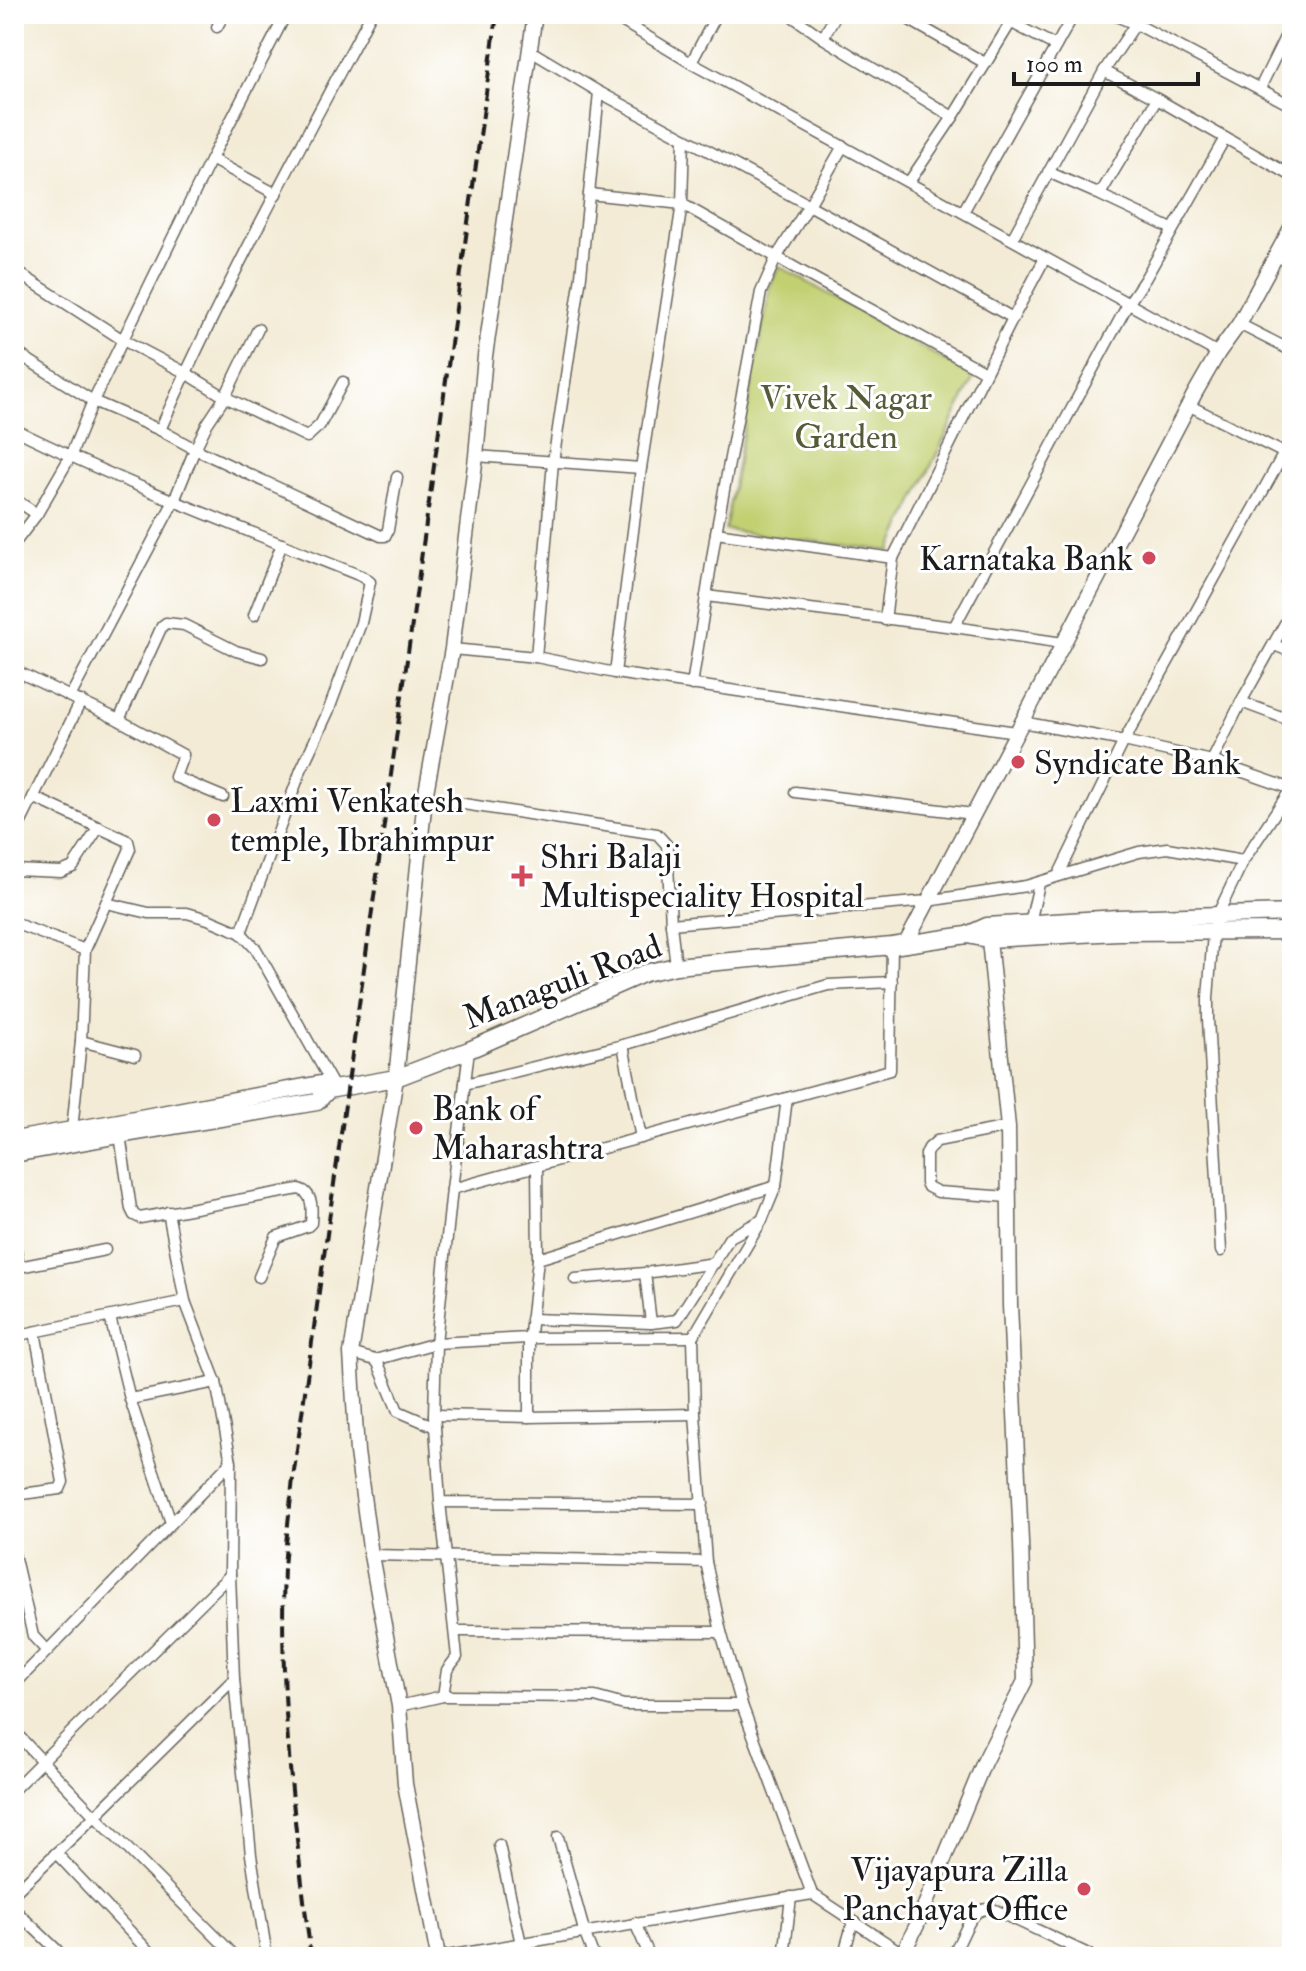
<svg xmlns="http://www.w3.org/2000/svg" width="1306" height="1971" viewBox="0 0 1306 1971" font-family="'IM FELL Double Pica',serif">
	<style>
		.green { fill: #c2d072; stroke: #6f7647; stroke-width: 2 }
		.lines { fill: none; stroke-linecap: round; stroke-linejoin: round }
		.street-casing { stroke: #67645d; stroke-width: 13 }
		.secondary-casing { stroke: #67645d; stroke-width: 17 }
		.primary-casing { stroke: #67645d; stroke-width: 19 }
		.street { stroke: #fff; stroke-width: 10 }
		.secondary { stroke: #fff; stroke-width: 14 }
		.primary { stroke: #fff; stroke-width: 16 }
		.rail { stroke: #1c1c1c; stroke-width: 4; stroke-dasharray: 12 6; stroke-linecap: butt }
		.poi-dot { fill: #d1495b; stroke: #fff; stroke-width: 3 }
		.labels { text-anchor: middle; stroke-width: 6; stroke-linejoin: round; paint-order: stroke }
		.park-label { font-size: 34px; fill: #565b3a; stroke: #fff }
		.poi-label { font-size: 34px; fill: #1c1c1c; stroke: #fff; text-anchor: start }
		.street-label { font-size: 34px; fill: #1c1c1c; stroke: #fff }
	</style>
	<rect width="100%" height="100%" fill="#fff"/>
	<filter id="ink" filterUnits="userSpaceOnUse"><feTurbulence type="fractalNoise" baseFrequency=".0125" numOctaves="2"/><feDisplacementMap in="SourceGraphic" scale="16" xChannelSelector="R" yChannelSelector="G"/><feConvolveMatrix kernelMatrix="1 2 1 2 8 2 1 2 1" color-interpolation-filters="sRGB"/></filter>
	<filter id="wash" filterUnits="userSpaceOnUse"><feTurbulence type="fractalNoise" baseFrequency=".006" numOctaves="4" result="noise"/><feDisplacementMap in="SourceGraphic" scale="32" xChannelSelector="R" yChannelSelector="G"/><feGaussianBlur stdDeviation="1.8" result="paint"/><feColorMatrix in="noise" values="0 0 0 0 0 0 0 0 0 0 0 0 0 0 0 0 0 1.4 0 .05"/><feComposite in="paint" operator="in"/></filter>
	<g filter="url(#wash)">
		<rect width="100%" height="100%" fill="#f3ebd5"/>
		<polygon class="green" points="779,266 974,377 890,551 725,530 770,287"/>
	</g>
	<g filter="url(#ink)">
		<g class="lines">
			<g class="street-casing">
				<g id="street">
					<polyline points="610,14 691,63 1218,353"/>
					<polyline points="789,14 823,38 953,117"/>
					<polyline points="899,14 985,63"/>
					<polyline points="995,14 1056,46"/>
					<polyline points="1111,14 1136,24 1292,106"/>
					<polyline points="217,27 224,14"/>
					<polyline points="823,38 836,14"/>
					<polyline points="529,50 599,92 809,205 843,146"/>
					<polyline points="691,63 717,14"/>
					<polyline points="1104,71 1157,99 1292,176"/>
					<polyline points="1260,88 1292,23"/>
					<polyline points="211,159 276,194"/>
					<polyline points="1048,172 1096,193 1102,191 1157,99"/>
					<polyline points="909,182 953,117 1011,22"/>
					<polyline points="1096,193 1172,229"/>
					<polyline points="589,194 682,204 815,279 985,372"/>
					<polyline points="963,212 1074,14"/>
					<polyline points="1012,239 1104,71 1142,14"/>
					<polyline points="1275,255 1292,264"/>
					<polyline points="14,270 123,340 186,373 225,397 307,437 320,425 343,382"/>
					<polyline points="1013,318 893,558 716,533 761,292 776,258 809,205 1013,318 1045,258"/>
					<polyline points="1239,324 1292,351"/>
					<polyline points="14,351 93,401 160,430 195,449 381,536 385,536 388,530 397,477"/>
					<polyline points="1188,405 1292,457"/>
					<path d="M14 429C127 485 244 529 361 576L370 582 361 623 328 712 301 770 241 933"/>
					<path d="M160 430C223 288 298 151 371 14"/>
					<polyline points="476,456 641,468"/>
					<polyline points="14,499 37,514"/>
					<polyline points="14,544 37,514 70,457 93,401 211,159 286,14"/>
					<polyline points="706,596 954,627 1063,643"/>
					<polyline points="254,615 282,544"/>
					<polyline points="885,620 893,558"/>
					<polyline points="954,627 1128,304 1145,279 1225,138"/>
					<polyline points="1274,645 1292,652"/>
					<polyline points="452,649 536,657 615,673 641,468 682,204 684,138"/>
					<polyline points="536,657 553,462 581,276 599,92"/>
					<polyline points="14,670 119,720 183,755 175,777 223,797"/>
					<polyline points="615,673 1016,732"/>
					<polyline points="692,685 716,533"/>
					<polyline points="70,697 174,501 195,449 207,424 225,397 258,329"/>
					<polyline points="1241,702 1292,721"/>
					<polyline points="119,720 162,626 166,623 184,625 236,651 262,658"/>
					<polyline points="1022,722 1124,741 1212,761 1292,789"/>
					<polyline points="1212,761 1241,702 1292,611"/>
					<polyline points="795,792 973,814"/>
					<polyline points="33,797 128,841 130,849 106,903"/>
					<polyline points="425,798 657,834 667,845 671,924 676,966"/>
					<polyline points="14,836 81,701"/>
					<polyline points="14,870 61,872 73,867 99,827"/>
					<polyline points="1058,876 1124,741 1284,453"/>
					<polyline points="14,923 85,950 106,903 149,913 187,913 208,919 241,933 256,949 335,1089"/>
					<polyline points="1030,923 1039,884"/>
					<polyline points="671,924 927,901 1026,886 1139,852 1167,848 1243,861"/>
					<polyline points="81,1041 135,1055"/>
					<polyline points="623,1045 641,1138"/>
					<polyline points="469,1050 452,1189 890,1070 892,946"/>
					<polyline points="465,1084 623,1045 828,985 892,982"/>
					<path d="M787 1098 776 1186 762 1220 693 1337 695 1414 706 1562 721 1632 742 1705 812 1894 902 1953 951 1955C966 1940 967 1902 995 1910L1088 1954"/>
					<polyline points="1008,1127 937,1141 929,1148 926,1154 926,1183 928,1187 938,1192 1009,1197"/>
					<polyline points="72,1130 81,1041 85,950"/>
					<path d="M120 1135 131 1209 134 1215 140 1218 299 1189C314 1193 312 1211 311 1223L308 1226 276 1237 259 1277"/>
					<polyline points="537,1166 538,1259 776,1186"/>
					<polyline points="14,1239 19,1267"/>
					<polyline points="1221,1251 1208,1019 1208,998 1213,933 1217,916 1243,861 1291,789"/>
					<polyline points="14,1268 105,1250"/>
					<polyline points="645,1273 651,1323"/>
					<polyline points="575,1279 645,1273 715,1263"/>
					<polyline points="185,1301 216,1382"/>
					<polyline points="110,1317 130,1399"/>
					<polyline points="531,1319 651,1323 677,1320 730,1237 762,1220"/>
					<polyline points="14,1336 185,1301 168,1212"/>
					<polyline points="351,1353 375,1360 378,1363 398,1411 435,1427 434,1415 436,1343 452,1189"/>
					<polyline points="375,1360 436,1343 529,1338 693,1337"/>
					<polyline points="434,1415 529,1417 695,1414"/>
					<polyline points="529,1417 529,1343 538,1259"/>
					<polyline points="435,1427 440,1502 703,1504"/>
					<polyline points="14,1495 60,1489 63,1482 35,1332"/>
					<polyline points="171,1523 130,1399 216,1382 231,1462 230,1575 234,1679 95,1816 236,1957"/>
					<polyline points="14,1554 33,1636 47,1651"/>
					<polyline points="371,1555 706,1562"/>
					<polyline points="455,1631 721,1632"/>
					<polyline points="234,1679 251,1855 267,1957"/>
					<polyline points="14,1685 231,1462"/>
					<polyline points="443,1696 595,1697 624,1705 742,1705"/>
					<polyline points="399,1706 443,1696 447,1670 457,1657 440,1502"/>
					<polyline points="14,1731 42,1761 230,1575"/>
					<polyline points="14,1789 42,1761 95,1816 14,1893"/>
					<polyline points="558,1837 585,1934 594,1957"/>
					<polyline points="499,1845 524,1957"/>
					<polyline points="56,1853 154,1957"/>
					<polyline points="14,1909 57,1950 51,1957"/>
					<polyline points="635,1923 650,1957"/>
					<polyline points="441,1957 812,1894"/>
					<polyline points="784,1957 791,1897"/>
					<polyline points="843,1957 853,1922"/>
				</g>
			</g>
			<g class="secondary-casing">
				<g id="secondary">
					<polyline points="905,945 1195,393 1218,353 1239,324 1292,226"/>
					<polyline points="438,1957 405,1784 399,1706 371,1555 357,1452 351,1353 396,1078 425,798 452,649 476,456 485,356 535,14"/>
					<polyline points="901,1957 917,1925 984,1762 1025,1681 1021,1542 1010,1305 1008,1127 988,930"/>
				</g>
			</g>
			<g class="primary-casing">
				<g id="primary">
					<polyline points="967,935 988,939 1118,932 1292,931"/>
					<polyline points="14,1140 119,1122 315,1085 322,1084 328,1090 396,1078 469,1050 645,973 676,966 892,946 967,935 987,926 1118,918 1292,913"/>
					<polyline points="14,1154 120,1135 317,1102 328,1090"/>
				</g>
			</g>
			<use href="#street" class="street"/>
			<use href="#secondary" class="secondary"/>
			<use href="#primary" class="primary"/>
			<path class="rail" d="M311 1957C295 1829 279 1698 284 1569 286 1538 290 1508 293 1478L497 14"/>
		</g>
	</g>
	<g class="poi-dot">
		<circle cx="1149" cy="558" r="8"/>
		<circle cx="1018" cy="762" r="8"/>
		<circle cx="214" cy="820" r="8"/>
		<path d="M518 864h8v8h8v8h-8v8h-8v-8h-8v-8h8z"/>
		<circle cx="416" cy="1128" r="8"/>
		<circle cx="1084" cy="1889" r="8"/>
	</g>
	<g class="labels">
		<g class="park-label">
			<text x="846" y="409">Vivek Nagar<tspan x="846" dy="39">Garden</tspan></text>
		</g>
		<g class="poi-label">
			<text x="1133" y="570" text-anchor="end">Karnataka Bank</text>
			<text x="1034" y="774">Syndicate Bank</text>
			<text x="230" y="812">Laxmi Venkatesh<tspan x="230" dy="39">temple, Ibrahimpur</tspan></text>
			<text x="540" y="868">Shri Balaji<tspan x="540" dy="39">Multispeciality Hospital</tspan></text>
			<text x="432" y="1120">Bank of<tspan x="432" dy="39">Maharashtra</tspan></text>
			<text x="1068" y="1881" text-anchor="end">Vijayapura Zilla<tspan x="1068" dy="39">Panchayat Office</tspan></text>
		</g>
		<g class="street-label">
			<text transform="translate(562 981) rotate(-21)" y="12">Managuli Road</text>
		</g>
	</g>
	<rect width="1306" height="1971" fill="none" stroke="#fff" stroke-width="48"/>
	<path d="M1014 72v12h184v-12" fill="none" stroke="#1c1c1c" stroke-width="4"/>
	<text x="1026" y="72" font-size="24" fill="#1c1c1c" stroke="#ffffff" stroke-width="6" paint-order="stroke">100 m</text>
</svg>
